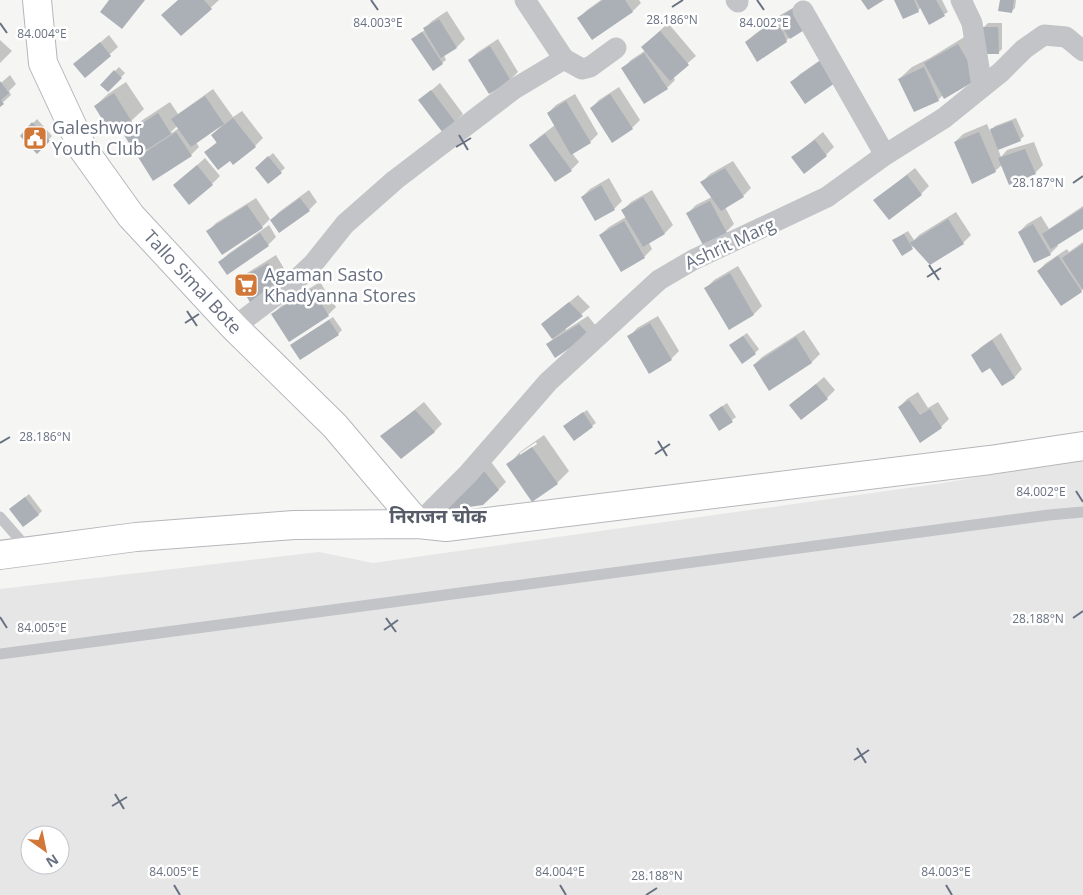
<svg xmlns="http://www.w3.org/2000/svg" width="1083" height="895" viewBox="0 0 1083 895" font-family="'Open Sans','Noto Sans Devanagari',sans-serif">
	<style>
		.built { fill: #e6e6e6; fill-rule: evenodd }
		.shadow { fill: #0003; fill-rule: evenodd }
		.building { fill: #abafb6 }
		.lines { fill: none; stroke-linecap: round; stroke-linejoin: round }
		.secondary-casing { stroke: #b4b7bc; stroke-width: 30 }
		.primary-casing { stroke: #b5b7bb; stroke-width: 30 }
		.lane { stroke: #c2c4c8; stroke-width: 11 }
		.street { stroke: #c2c4c8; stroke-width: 21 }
		.secondary { stroke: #fff; stroke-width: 28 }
		.primary { stroke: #fff; stroke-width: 28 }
		.ticks { fill: none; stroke: #687181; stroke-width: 2 }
		.labels { text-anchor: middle; stroke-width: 5; stroke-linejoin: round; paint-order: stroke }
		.poi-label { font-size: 18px; fill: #687181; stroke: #fff; text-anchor: start }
		.street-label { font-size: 18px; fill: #687181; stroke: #fff }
		.neighbourhood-label { font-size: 19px; font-weight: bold; fill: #555c67; stroke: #fff }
		.ticks-label { font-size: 12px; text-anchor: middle; fill: #687181; stroke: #fff; stroke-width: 5; stroke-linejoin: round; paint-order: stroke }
	</style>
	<rect width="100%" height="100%" fill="#f5f6f3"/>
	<path class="built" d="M1083 459V895H0V589L319 552 373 563 943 483ZM30 835H60V865H30Z"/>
	<g class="shadow">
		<polygon points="179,0 219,0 181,35"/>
		<polygon points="601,0 639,0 641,3 633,11 592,38 579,18 587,10"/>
		<polygon points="895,0 942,0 948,12 930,23 921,7 918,11"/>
		<polygon points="1001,0 1016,0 1015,8 1011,12"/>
		<polygon points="800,4 790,37 786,41 746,42 755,34 782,14"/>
		<polygon points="447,11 465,39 457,47 444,55 446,60 433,70 417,35 425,30 424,29 432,21"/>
		<polygon points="668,23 696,56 673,76 675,80 667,88 623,68 631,60 646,50 643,47"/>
		<polygon points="988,23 1002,23 1002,49 998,53 984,27"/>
		<polygon points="109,35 118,47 85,76 75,64"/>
		<polygon points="966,36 985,70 943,95 938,100 914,111 899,79 912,67 930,58"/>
		<polygon points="498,39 518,72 510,80 469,60 478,52"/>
		<polygon points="0,40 12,51 0,63"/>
		<polygon points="829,54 842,74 792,82 800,74"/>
		<polygon points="119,67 125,73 108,91 101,85"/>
		<polygon points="10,75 16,84 9,91 11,95 0,105 0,82 1,83"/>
		<polygon points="126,82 144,109 131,121 113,133 95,106 108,94"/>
		<polygon points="440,83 463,114 455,122 420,100"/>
		<polygon points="619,87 640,120 632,128 591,108 599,100"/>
		<path d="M213 89 233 117 242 111 263 138 255 146 230 159 205 152 217 142 212 135 221 126 220 125 196 142 199 147 191 155 139 157 148 149 125 135 138 123 170 102 178 114ZM177 126 179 128 172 133 171 132Z"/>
		<polygon points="575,94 598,134 590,142 572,153 579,162 571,170 530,146 538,138 555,125 548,113 556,105"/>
		<polygon points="1016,118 1024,136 1020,140 998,149 1001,157 1007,150 1034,142 1043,165 1035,173 1002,165 995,171 955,142 963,134 987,124 990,131 995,126"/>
		<polygon points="37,119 52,136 37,152 21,136"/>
		<polygon points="823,132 834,147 826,155 793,157"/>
		<polygon points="273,153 285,168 269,182 260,164"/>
		<polygon points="205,158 220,176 212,184 175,185"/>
		<polygon points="733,161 751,188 743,196 725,207 734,224 726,232 688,213 696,205 712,197 702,182 710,174"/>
		<polygon points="915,168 929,186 921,194 875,200"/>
		<polygon points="609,178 622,201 614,209 582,197 590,189"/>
		<polygon points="309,190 317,202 309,210 271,220 279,212"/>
		<polygon points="652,190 673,225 665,233 649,243 652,249 644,257 600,235 609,227 626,217 623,210 631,202"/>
		<polygon points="256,198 270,219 262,227 208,231 216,223"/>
		<polygon points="1083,206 1083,227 1057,244 1058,246 1050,254 1019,232 1027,224 1041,216 1049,229"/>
		<polygon points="956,212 971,235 963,243 930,264 914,246 902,254 893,240 908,231 914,240 919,235"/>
		<polygon points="269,225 276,237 268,245 227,273 220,262 228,254"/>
		<polygon points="1083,242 1083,289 1081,291 1038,271 1046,263 1067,249 1069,252"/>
		<polygon points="276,255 289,277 281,285 239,281 247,273"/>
		<polygon points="738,266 762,306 754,314 729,328 706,288 714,280"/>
		<polygon points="320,282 336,307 328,315 289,340 273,314 281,306"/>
		<polygon points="578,295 590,307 565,328 566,330 588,316 596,326 588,334 547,344 553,339 543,324"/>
		<polygon points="658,316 679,351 671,359 629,337 637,328"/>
		<polygon points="333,317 342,330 338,334 295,342"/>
		<polygon points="804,330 820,354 812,362 769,389 754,365 762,357"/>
		<polygon points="747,333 759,349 755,353 734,342"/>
		<polygon points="1001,333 1022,369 1014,378 990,366 973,355 981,347"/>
		<polygon points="824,377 835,390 827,398 791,405"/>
		<polygon points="918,392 928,408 938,402 949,419 941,427 899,407 907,399"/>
		<polygon points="424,402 442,424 434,432 382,436"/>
		<polygon points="727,403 736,417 720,429 714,412"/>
		<polygon points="587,410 596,423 592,426 569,422"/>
		<path d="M544 435 569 471 557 483 508 465 520 452ZM536 442 537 444 520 456V453Z"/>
		<polygon points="489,459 506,482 498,490 450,508"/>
		<polygon points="29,494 42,511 38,515 11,509"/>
	</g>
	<g class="building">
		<polygon points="109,0 145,0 122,29 100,12"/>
		<polygon points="178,0 204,0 212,9 181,36 161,15"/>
		<polygon points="603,0 625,0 633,12 592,40 577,18"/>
		<polygon points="861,0 884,0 868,10"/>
		<polygon points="894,0 914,0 919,12 903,19"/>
		<polygon points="916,0 936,0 945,16 929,25"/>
		<polygon points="1000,0 1014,0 1012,13 998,11"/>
		<polygon points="795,7 809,27 790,39 777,19"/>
		<polygon points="439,19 457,48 441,58 423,28"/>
		<polygon points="774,21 783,32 787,42 757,62 745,42"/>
		<polygon points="983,27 998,27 999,54 983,54"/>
		<polygon points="660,31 689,65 670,81 641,47"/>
		<polygon points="422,32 443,64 433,71 411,39"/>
		<polygon points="100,42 111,56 85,78 73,64"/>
		<polygon points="958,44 978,79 944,99 924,63"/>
		<polygon points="490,46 511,81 489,94 468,60"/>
		<polygon points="644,53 668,89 644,104 621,68"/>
		<polygon points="820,61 835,83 805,104 790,82"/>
		<polygon points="924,67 939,101 914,112 898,79"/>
		<polygon points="114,70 122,78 108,92 100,85"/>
		<polygon points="0,81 9,93 1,100 4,104 0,107"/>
		<polygon points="431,90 456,123 443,133 418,100"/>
		<polygon points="114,93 132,122 112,135 94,106"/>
		<polygon points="610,94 633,129 612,143 590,108"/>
		<polygon points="205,96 224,124 191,147 171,119"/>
		<polygon points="566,101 591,143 571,155 547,113"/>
		<polygon points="158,113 171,134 137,156 124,135"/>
		<polygon points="233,118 256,147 233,165 230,161 218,170 204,152 217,143 211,135"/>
		<polygon points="1012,121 1021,141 998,150 990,129"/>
		<polygon points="32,122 50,141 37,154 20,136"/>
		<polygon points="176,132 192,156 153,181 138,157"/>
		<polygon points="979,132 996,172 972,184 954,142"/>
		<polygon points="545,134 572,171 555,182 529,145"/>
		<polygon points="815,140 827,156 804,174 791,157"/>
		<polygon points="1025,149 1036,174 1009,185 998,158"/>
		<polygon points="268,156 282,173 268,184 255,168"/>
		<polygon points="197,165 213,185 189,205 173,185"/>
		<polygon points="725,168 744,197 721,211 700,182"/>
		<polygon points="907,175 922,195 889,220 873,200"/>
		<polygon points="601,185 615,210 595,221 581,197"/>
		<polygon points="643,197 665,234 643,247 621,210"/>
		<polygon points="300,198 310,211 279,233 270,220"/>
		<polygon points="710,201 727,233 704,247 686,213"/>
		<polygon points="247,205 263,228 222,255 206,231"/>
		<polygon points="1083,208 1083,229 1051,249 1042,234"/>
		<polygon points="948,219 964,244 930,265 910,243"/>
		<polygon points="624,221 645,258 621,272 599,235"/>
		<polygon points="1033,224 1051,255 1034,263 1018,232"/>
		<polygon points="260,233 269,246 227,275 218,262"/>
		<polygon points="904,234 913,249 902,256 892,240"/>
		<polygon points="1083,244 1083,290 1062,258"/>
		<polygon points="1058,256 1082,292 1061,306 1037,271"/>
		<polygon points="268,263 281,286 251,304 237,280"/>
		<polygon points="730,273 754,315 729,330 704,288"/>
		<polygon points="312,289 329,316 289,342 271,314"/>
		<polygon points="569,302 583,316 552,339 541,324"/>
		<polygon points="329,320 339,335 300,360 290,345"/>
		<polygon points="650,323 672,360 649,374 627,336"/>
		<polygon points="579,324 589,335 555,358 546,344"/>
		<polygon points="743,336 756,354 742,364 729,345"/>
		<polygon points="796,337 812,363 769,391 753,365"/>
		<polygon points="992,340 1015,378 1002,386 990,368 982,373 971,355"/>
		<polygon points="816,384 828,399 801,420 789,405"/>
		<polygon points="909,400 920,415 930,409 942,428 920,443 898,407"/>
		<polygon points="722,406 733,422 719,431 709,415"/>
		<polygon points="415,410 435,432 401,459 380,436"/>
		<polygon points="583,412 593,427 574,441 563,426"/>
		<polygon points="532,447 558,484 532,502 506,464"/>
		<polygon points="480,466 499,490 483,505 448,510 451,498"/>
		<polygon points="25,497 39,515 23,527 9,509"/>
	</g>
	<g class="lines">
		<g class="secondary-casing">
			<g id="secondary">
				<path id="s1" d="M37 0 43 63 83 149 131 216 234 327 335 426 418 524"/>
			</g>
		</g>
		<g class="primary-casing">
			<polyline id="primary" points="0,555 136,537 294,525 418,524 446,527 990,460 1083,446"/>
		</g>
		<g class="lane">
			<polyline points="0,517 28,549"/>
			<polyline points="0,654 1049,515 1083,512"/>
		</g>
		<g class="street">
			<polyline points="525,0 564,59"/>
			<polyline points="736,0 738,2"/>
			<polyline points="961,0 972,23 982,87"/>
			<polyline points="803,11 885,155"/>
			<polyline points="234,327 295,281 313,264 345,224 395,180 514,89 564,59 582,69 590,67 616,48"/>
			<polyline points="418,524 468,474 548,382 659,280 693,260 827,197 885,155 944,118 1001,72 1024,49 1044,35 1066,37 1083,51"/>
		</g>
		<use href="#secondary" class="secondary"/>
		<use href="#primary" class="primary"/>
	</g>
	<path class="ticks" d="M371 0 378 10M757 0 764 10M672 7 683 0M0 23 7 33M459 135 468 150M456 147 471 138M1073 183 1083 176M929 265 939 280M927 277 941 268M187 311 197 326M185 323 199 314M658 441 667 456M0 443 10 437M655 454 670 444M1076 491 1083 502M0 617 7 628M386 618 396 632M1073 618 1083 611M384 630 398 620M857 748 866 763M854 760 869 750M115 794 124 809M112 806 127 797M174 885 180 895M560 885 566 895M946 885 952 895M646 895 657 888"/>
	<defs>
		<g id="civic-square" transform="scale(1.25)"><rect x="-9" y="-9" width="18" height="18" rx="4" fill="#d17737" stroke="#fff"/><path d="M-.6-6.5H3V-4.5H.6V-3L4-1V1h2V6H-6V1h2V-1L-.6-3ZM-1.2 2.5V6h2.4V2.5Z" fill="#fff"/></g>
		<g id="supermarket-square" transform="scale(1.25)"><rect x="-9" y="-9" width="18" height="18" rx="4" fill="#d17737" stroke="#fff"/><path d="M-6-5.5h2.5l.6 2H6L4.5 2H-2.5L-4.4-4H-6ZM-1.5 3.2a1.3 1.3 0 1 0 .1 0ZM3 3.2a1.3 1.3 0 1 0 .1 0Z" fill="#fff"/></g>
	</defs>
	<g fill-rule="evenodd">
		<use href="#civic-square" x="35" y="138"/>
		<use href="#supermarket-square" x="246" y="285"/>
	</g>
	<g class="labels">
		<g class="poi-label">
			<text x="52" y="134">Galeshwor<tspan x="52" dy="21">Youth Club</tspan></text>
			<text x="264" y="281">Agaman Sasto<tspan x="264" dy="21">Khadyanna Stores</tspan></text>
		</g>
		<g class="street-label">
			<text transform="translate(730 244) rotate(-25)" y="6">Ashrit Marg</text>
			<text dy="6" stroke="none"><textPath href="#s1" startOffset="331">Tallo Simal Bote</textPath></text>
		</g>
		<g class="neighbourhood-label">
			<text x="438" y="523">निराजन चोक</text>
		</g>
	</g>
	<g class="ticks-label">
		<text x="672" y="24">28.186°N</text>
		<text x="378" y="27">84.003°E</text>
		<text x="764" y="27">84.002°E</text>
		<text x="42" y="38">84.004°E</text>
		<text x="1038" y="187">28.187°N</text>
		<text x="45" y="441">28.186°N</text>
		<text x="1041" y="496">84.002°E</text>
		<text x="1038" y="623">28.188°N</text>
		<text x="42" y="632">84.005°E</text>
		<text x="174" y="876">84.005°E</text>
		<text x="560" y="876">84.004°E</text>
		<text x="946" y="876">84.003°E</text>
		<text x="657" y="880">28.188°N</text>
	</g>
	<g transform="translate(45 850) rotate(147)"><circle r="24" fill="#ffffff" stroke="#c3c6cd"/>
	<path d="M0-4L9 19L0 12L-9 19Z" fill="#d17737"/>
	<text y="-8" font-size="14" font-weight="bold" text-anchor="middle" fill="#687181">N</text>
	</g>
</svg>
